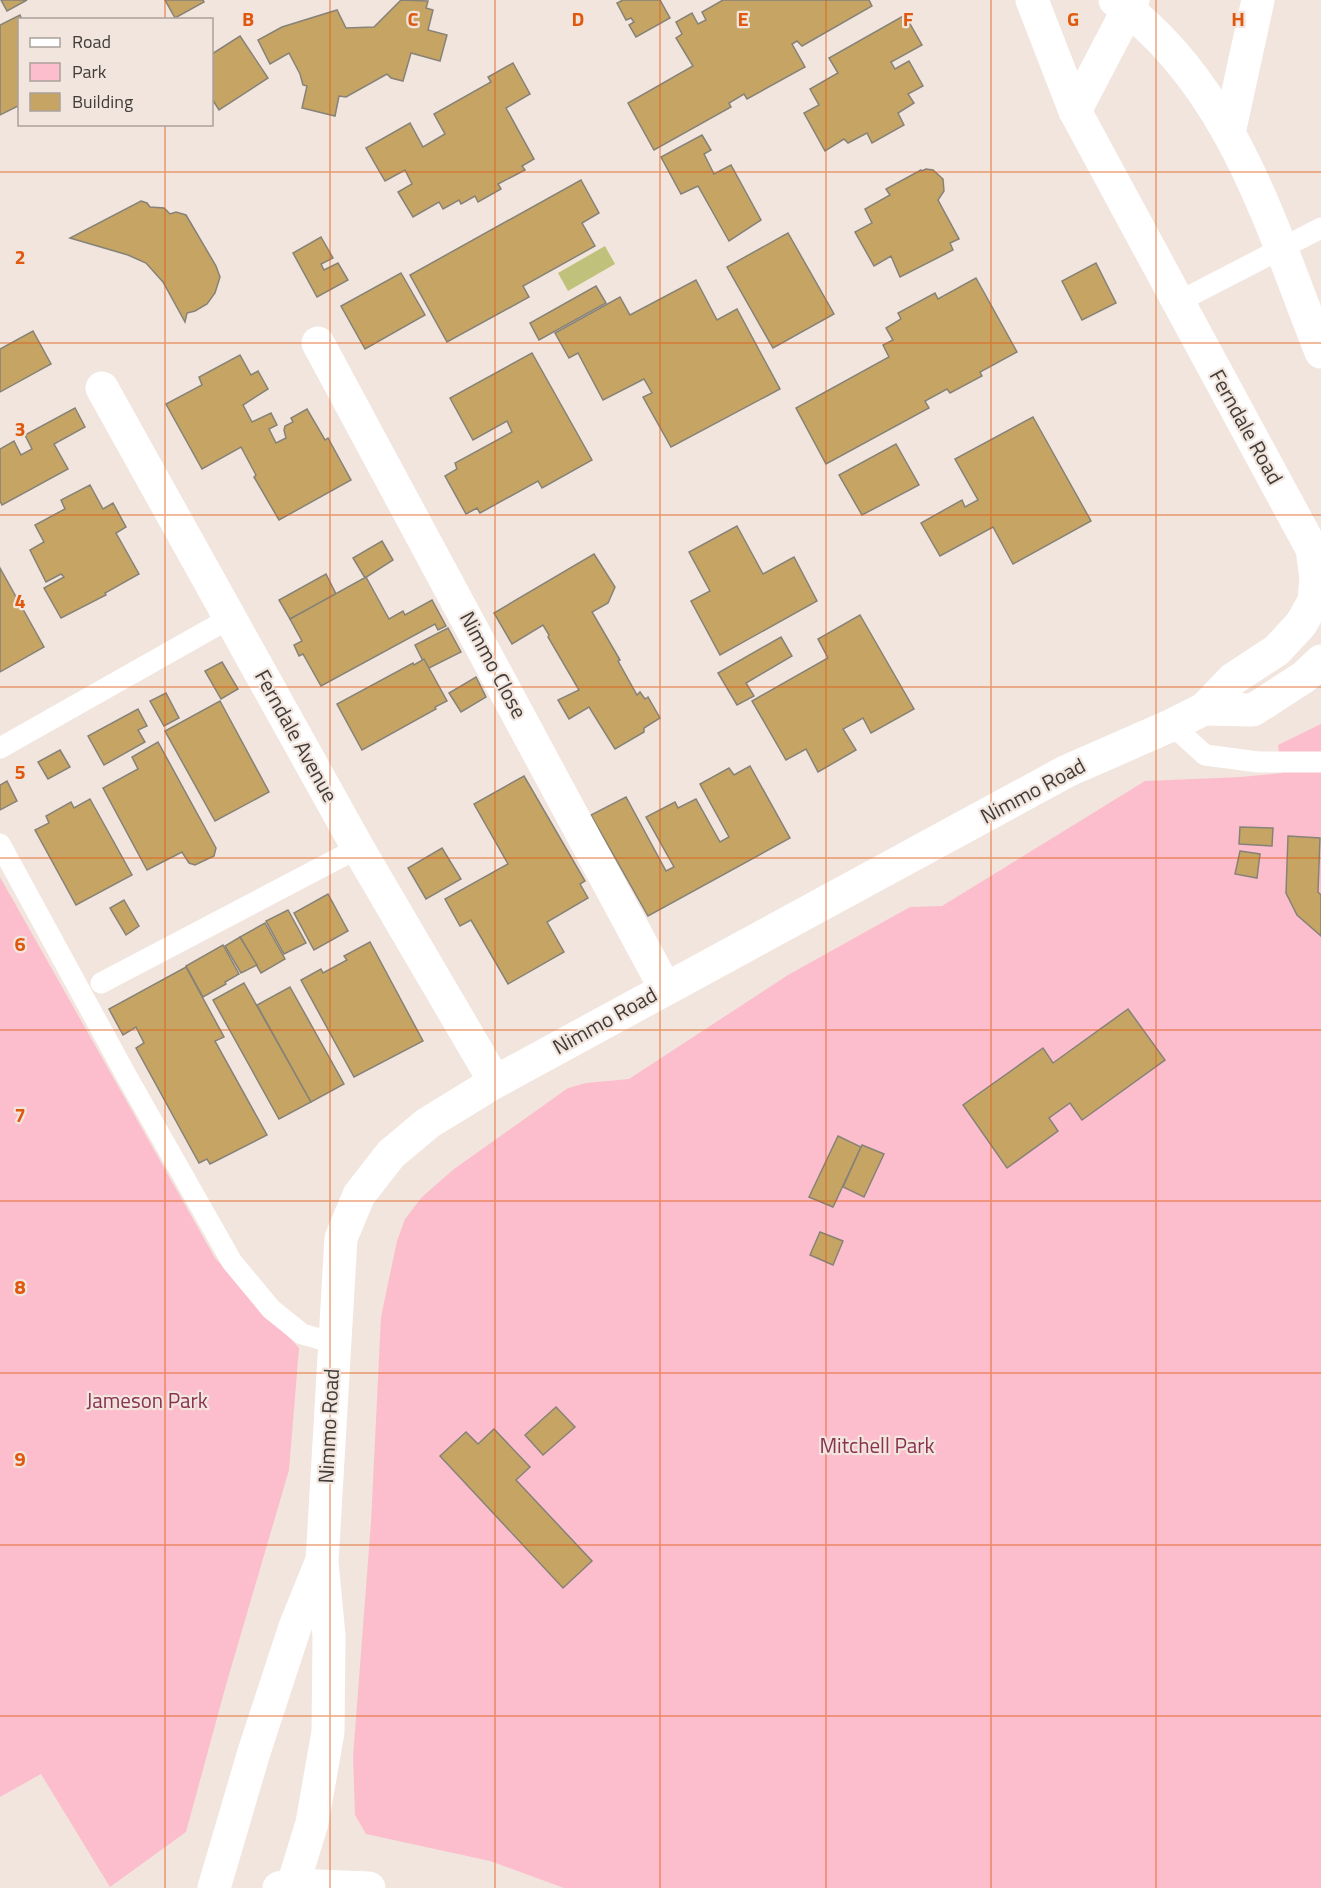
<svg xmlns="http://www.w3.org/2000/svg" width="1321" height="1888" viewBox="0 0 1321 1888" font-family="'Titillium Web',sans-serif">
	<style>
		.green { fill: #fcbecd }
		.water { fill: #c0c27b }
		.building { fill: #c6a564; stroke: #878277; stroke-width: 1.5 }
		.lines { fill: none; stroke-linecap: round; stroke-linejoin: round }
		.service { stroke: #fff; stroke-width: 21 }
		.minor { stroke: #fff; stroke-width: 33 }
		.tertiary { stroke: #fff; stroke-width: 33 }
		.grid { fill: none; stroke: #e0580e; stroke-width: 1.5; stroke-opacity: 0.55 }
		.labels { text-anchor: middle; stroke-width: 4.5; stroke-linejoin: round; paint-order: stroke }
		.street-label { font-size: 21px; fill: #413c39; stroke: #f1e5dd }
		.park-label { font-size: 21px; fill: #8a3250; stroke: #f1e5dd }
		.grid-label { font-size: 20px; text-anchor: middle; font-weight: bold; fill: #e0580e; stroke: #f1e5dd; stroke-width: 4.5; stroke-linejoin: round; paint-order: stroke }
	</style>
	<rect width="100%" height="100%" fill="#f1e5dd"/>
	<g class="green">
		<polygon points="1321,724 1321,1888 564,1888 490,1861 366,1834 355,1815 353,1757 371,1522 381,1317 397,1241 405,1219 422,1197 454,1169 568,1088 586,1083 629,1079 788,975 910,907 942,906 1145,781 1241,777 1282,773 1278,745"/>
		<polygon points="0,877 215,1258 299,1348 289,1470 226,1685 186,1832 110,1887 41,1774 0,1797"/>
	</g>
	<polygon class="water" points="605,246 615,264 568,291 558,273"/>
	<g class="building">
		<polygon points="1,0 27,0 7,11"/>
		<polygon points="165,0 203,0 204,2 175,18"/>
		<polygon points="401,0 428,1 426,8 433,10 428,30 447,35 440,61 411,53 403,81 391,78 387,74 346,97 339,96 335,116 302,108 307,86 303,85 300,74 289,53 270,64 258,40 282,27 337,10 346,28 374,27"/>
		<polygon points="623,0 660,0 670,18 636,37 629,25 634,22 631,18 626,20 617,3"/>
		<polygon points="723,0 869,0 872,6 802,46 797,41 792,44 805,67 747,99 744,94 729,103 731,107 654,150 628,103 693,66 676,38 682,34 676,22 692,13 698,24 706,20 702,12"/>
		<polygon points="20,15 22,20 20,20 20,105 0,115 0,25"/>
		<polygon points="905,15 922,45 891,62 895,69 909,61 923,86 908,94 914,103 898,113 904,125 872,143 867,133 848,143 844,139 825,151 804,113 819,105 810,89 838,73 829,58"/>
		<polygon points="240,36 268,78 219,110 212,99 212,54"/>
		<polygon points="513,63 530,94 506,108 534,159 522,166 525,170 498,184 501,189 478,202 475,196 461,204 459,200 443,209 439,202 413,217 398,192 412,184 405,170 385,181 366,148 410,123 423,147 445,134 434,114 491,82 488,77"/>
		<polygon points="702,135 711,150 704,154 714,174 731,165 761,220 729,241 698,186 681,194 661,157"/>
		<polygon points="926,169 933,170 943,179 944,191 938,200 959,239 950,243 953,250 900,277 891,256 874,266 855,232 872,223 865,209 890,195 886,189 921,170 922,171"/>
		<polygon points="581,180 599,213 582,223 595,246 523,286 529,297 447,342 410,275"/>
		<polygon points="141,201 147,203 150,207 164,208 170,214 176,212 186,215 216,266 220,277 215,293 207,304 195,311 187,313 185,322 163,282 146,263 128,255 70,238"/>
		<polygon points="788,233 834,314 773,348 727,267"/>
		<polygon points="321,237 333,258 321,264 324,270 338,263 348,280 317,297 293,253"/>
		<polygon points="1096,263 1116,303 1082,320 1062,281"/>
		<polygon points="401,273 425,315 365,349 341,306"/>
		<polygon points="976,278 1017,352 980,372 982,376 950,393 947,389 925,401 929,408 826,464 796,408 889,357 883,345 893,340 886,328 901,319 898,313 935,293 938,299"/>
		<polygon points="696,280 717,320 737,309 780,389 671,447 643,397 652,393 644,379 603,400 578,353 569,358 555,333 620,297 630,315"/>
		<polygon points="596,286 606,303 539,340 530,323"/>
		<polygon points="33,331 51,364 0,392 0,349"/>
		<polygon points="532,353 592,460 542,488 538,481 480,513 477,508 466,514 445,476 457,469 455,463 512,432 507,421 473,440 450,398"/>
		<polygon points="240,355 251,375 258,371 268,389 243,405 252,422 271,413 277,425 269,429 276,443 286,438 284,430 285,426 293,422 291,418 307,409 325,440 328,438 351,480 279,520 254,477 256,475 241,447 202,469 166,404 202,385 199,377"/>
		<polygon points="75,408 85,427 54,444 68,469 2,505 0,501 0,449 14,441 21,455 32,449 25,435"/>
		<polygon points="1033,417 1091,521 1013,564 993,527 940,556 921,523 962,500 965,507 978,500 955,459"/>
		<polygon points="896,444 919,485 862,515 839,475"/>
		<polygon points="90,485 103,509 113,503 126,527 116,533 139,574 105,593 106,595 61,618 44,588 64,577 61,574 46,582 30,550 44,542 35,525 65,509 61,500"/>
		<polygon points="737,526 763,574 794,557 817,601 720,655 691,601 710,591 689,552"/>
		<polygon points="382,541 393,560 365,578 353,558"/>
		<polygon points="594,554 615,587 608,603 592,612 620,660 618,661 637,695 640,692 645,699 648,697 660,718 644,728 644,732 615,749 589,707 569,719 558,700 579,690 548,637 549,635 543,625 512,644 494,613"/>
		<polygon points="0,568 44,647 0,672"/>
		<polygon points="326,574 336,594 290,619 279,600"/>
		<polygon points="366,577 389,619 403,611 405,615 432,600 446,626 438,630 435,624 321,686 303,654 299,656 294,645 302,641 290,619"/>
		<polygon points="860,615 914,709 871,733 863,718 843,729 856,750 818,772 806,749 786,760 752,701 828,658 818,639"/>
		<polygon points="448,628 461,652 427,669 415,645"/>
		<polygon points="781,637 792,656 746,683 754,696 737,705 718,673"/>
		<polygon points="424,659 447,701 435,707 436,709 362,750 337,704 413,663 414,665"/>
		<polygon points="222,662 238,689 221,699 205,671"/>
		<polygon points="476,677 486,697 461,712 449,693"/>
		<polygon points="166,693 179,718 164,726 150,701"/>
		<polygon points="220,701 269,792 215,821 165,731"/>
		<polygon points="138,709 147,726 138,730 145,742 104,765 88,736"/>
		<polygon points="158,742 216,848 214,856 195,865 189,863 182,852 147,870 103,788 138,769 132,757"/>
		<polygon points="60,750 70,767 48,779 38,762"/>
		<polygon points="750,766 790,838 648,916 591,815 626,797 666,871 674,867 646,817 675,802 678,808 696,799 720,842 729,837 700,784 729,768 734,775"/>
		<polygon points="524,776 585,881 580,884 588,898 547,922 564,952 508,984 471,920 460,926 445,899 508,864 474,804"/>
		<polygon points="7,781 17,801 0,810 0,785"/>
		<polygon points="90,799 132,875 76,905 35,830 49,823 46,816 71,802 74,808"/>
		<polygon points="1240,827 1273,828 1272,846 1239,844"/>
		<polygon points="1288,836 1320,838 1318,892 1321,895 1321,936 1297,915 1286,893"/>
		<polygon points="442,848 461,879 426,899 408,868"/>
		<polygon points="1240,851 1260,854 1257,878 1235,874"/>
		<polygon points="328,894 348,931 314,950 294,913"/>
		<polygon points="124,900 139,926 126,935 110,908"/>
		<polygon points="288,910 306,943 284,954 266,921"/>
		<polygon points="265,923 285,959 261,973 240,937"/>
		<polygon points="240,937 257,965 241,973 225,946"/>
		<polygon points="370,942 423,1041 354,1077 301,980 321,969 323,973 347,960 344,956"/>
		<polygon points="223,945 239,974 225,982 226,984 203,997 186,966"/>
		<polygon points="186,967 224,1037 215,1041 267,1135 210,1164 207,1159 199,1163 136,1048 144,1043 136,1027 123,1035 109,1009"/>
		<polygon points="244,983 311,1102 279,1119 213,1000"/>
		<polygon points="290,987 344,1084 311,1102 257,1005"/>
		<polygon points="1128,1009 1165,1060 1082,1120 1070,1103 1049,1118 1058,1131 1007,1168 963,1105 1043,1048 1053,1063"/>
		<polygon points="838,1136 861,1147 833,1207 809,1197"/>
		<polygon points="862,1145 884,1154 864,1197 843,1187"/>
		<polygon points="820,1232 843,1241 833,1265 810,1255"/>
		<polygon points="556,1407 575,1427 543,1455 525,1435"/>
		<polygon points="494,1429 530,1467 516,1480 592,1561 563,1588 440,1456 466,1432 478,1444"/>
	</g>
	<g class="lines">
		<g class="service">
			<polyline points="1178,302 1321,228"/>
			<polyline points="1172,725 1205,755 1258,762 1321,762"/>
			<polyline points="0,748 230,618"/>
			<polyline points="0,844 126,1075 232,1262 271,1309 302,1334 334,1343"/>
			<polyline points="101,983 358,848"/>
		</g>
		<g class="minor">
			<path d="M1115 0C1231 83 1271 226 1321 352"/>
			<polyline points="1075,111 1133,0"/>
			<polyline points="1229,133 1258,0"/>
			<polyline points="318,343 665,988"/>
			<polyline points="102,388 358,848 495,1082"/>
			<polyline points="1204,709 1253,710 1304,677 1321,661"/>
			<polyline points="214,1888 254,1752 295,1627 320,1565"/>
			<polyline points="292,1888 312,1823 328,1732 329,1636 322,1562 341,1238 359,1195 391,1154 428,1123 495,1082 1067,771 1172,725 1204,709 1233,679 1277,650 1301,624 1314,601 1316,578 1312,549 1075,111 1032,0"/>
		</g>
		<polyline class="tertiary" points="279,1888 293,1885 369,1888"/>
	</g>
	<path class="grid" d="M165 0V20M330 0V1888M495 0V1888M660 0V1888M826 0V1888M991 0V1888M1156 0V1888M165 124V1888M0 172H1321M0 343H1321M0 515H1321M0 687H1321M0 858H1321M0 1030H1321M0 1201H1321M0 1373H1321M0 1545H1321M0 1716H1321"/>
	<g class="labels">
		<g class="street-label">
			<text transform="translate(1246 427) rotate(61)" y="7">Ferndale Road</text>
			<text transform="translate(493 665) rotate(62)" y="7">Nimmo Close</text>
			<text transform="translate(296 736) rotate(61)" y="7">Ferndale Avenue</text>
			<text transform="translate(1033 791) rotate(-28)" y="7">Nimmo Road</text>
			<text transform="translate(605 1021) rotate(-29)" y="7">Nimmo Road</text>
			<text transform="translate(329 1426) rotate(-87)" y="7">Nimmo Road</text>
		</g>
		<g class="park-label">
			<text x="147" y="1408">Jameson Park</text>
			<text x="877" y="1453">Mitchell Park</text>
		</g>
	</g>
	<g class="grid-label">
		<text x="248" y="26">B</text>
		<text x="413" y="26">C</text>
		<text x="578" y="26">D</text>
		<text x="743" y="26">E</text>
		<text x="908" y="26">F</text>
		<text x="1073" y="26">G</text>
		<text x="1238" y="26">H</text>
		<text x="20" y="264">2</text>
		<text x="20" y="436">3</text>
		<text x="20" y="608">4</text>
		<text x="20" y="779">5</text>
		<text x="20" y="951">6</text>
		<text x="20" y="1122">7</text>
		<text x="20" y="1294">8</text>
		<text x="20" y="1466">9</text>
	</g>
	<rect x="18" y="18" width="195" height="108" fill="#f1e5dd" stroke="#aba19b" stroke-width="1.5"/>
	<rect x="30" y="38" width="30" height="9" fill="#ffffff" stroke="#aba19b" stroke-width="1.5"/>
	<text x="72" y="48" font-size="18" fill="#413c39">Road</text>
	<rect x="30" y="63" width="30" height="18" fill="#fcbecd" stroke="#aba19b" stroke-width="1.5"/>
	<text x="72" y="78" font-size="18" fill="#413c39">Park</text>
	<rect x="30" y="93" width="30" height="18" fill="#c6a564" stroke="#aba19b" stroke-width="1.5"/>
	<text x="72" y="108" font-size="18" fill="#413c39">Building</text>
</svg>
